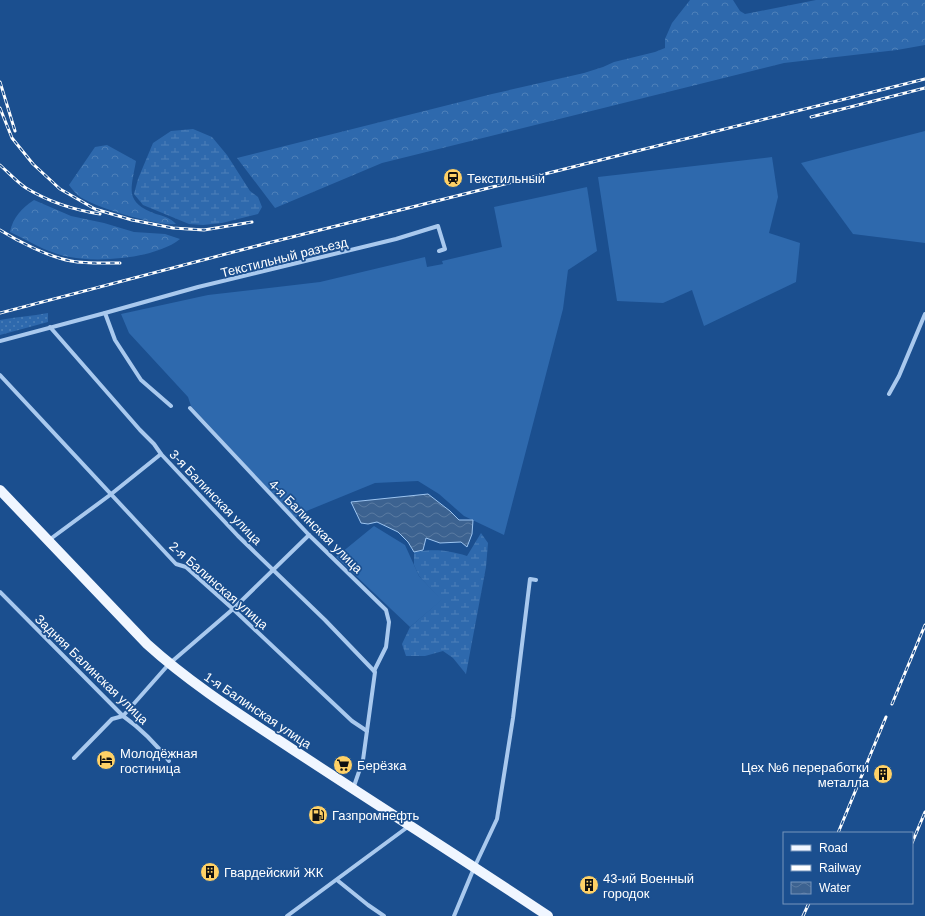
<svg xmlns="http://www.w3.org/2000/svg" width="925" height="916" viewBox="0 0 925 916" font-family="Arial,sans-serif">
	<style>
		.grass { fill: url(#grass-dots) }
		.forest { fill: url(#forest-crowns) }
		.wetland { fill: url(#wetland-marsh) }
		.garden { fill: #2e69ad }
		.water { fill: url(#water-waves); stroke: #9cc4f0 }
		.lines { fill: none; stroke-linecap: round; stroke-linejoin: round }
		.minor { stroke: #a9c9ee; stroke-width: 4 }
		.primary { stroke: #f0f6ff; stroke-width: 10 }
		.rail-casing { stroke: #fff; stroke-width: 3 }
		.rail { stroke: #1b4f8f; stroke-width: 1.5; stroke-dasharray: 4.5; stroke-linecap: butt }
		.labels { text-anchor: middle; stroke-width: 3.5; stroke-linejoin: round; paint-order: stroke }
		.poi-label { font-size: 13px; fill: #fff; stroke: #1b4f8f; text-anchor: start }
		.street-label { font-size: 13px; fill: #fff; stroke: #1b4f8f }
	</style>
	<defs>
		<pattern id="grass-dots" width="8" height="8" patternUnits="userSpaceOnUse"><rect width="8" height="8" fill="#2e69ad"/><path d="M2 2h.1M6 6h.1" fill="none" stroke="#4d80b9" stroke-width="1.8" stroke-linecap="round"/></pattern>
		<pattern id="forest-crowns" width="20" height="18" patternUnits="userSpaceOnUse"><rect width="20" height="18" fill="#2e69ad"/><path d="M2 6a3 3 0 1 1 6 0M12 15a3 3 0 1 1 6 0" fill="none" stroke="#4d80b9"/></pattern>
		<pattern id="wetland-marsh" width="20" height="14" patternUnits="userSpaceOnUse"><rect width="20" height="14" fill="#2e69ad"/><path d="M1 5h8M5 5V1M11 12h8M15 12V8" fill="none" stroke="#4d80b9"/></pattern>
		<pattern id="water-waves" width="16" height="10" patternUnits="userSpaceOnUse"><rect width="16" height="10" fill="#3c6290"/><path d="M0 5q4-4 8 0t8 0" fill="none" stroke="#597aa1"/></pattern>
	</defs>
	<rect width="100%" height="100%" fill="#1b4f8f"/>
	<path class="grass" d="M48 313V322L0 335V320C16 317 32 316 48 313Z"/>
	<g class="forest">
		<polygon points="690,0 733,0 740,11 745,14 816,0 925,0 925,45 897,50 784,63 382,163 275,208 237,158 492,94 584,73 603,67 614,62 655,52 665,48 665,39 672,23"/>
		<path d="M107 145 136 161C131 190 124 202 156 214 163 216 171 218 176 224 158 227 95 207 80 197 76 194 72 189 69 185L95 147Z"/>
		<path d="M34 200 71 216 104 223 134 232 165 234 180 239C157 258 99 263 70 257 49 254 29 241 10 232 13 217 22 208 34 200Z"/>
	</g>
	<g class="wetland">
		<polygon points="193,129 212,137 227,155 250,191 258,197 262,207 258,214 222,223 203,225 189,224 143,205 134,194 138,179 153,143 171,131"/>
		<path d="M481 533 488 543 486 567 466 674 453 658 443 651 425 656H406L402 644 410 627 441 600 419 576 414 565V552C435 549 447 550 467 556Z"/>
	</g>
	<g class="garden">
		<polygon points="925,131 925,243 853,234 801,163"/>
		<polygon points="772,157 778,197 769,233 800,243 796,282 704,326 692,290 663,303 617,301 598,177"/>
		<polygon points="587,187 597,251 568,270 563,309 504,535 464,516 439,494 418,481 375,483 309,510 295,518 191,406 188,397 129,333 121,314 208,295 320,282 425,257 427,267 443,264 442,261 502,247 494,207"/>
		<polygon points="374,526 405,545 419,576 442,600 410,627 336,557"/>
	</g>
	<polygon class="water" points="428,494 450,511 459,520 473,520 472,534 467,547 461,542 440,543 426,538 423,550 414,552 408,542 398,532 377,522 368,524 361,523 351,502"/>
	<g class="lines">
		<g class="minor">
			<polyline points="105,313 198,287 396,239 438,226 445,249 439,251"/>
			<polyline points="50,327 140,430 154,444 161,454 238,536 325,620 375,672 363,760 353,789"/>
			<polyline points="0,341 105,313 115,340 141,380 171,406"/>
			<polyline points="0,375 176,564 186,567 233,609 352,721 367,731"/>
			<polyline points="889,394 899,376 925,314"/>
			<polyline points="190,408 309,535 386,610 389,622 386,647 374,671"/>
			<polyline points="49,540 110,495 161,454"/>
			<path d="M0 592 123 716C140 728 156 744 169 761"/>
			<polyline points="74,758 112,719 123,716 169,664 233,609 309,535"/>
			<polyline points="337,880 368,905 384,916"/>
			<polyline points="287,916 409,826"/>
			<polyline points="454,916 474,868 497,819 513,718 530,579 536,580"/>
		</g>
		<path class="primary" d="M0 490 147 644C191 684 242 716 292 749 377 805 463 859 548 916"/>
		<g class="rail-casing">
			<g id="rail">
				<polyline points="0,82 15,131"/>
				<polyline points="0,108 12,138 33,164 60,189 95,209 132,220 173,228 204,230 252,222"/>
				<polyline points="811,117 925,88"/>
				<path d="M0 165C9 173 17 182 26 188 49 202 74 210 100 214"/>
				<path d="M0 230C19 242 49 257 71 261 87 264 104 263 120 263"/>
				<polyline points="0,313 268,243 925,79"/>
				<polyline points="892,704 925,625"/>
				<polyline points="838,833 886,717"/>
				<polyline points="912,843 925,812"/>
				<polyline points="803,916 809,903"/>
			</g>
		</g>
		<use href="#rail" class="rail"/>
	</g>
	<defs>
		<g id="station-disc" transform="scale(1)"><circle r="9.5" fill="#ffd166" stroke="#1b4f8f"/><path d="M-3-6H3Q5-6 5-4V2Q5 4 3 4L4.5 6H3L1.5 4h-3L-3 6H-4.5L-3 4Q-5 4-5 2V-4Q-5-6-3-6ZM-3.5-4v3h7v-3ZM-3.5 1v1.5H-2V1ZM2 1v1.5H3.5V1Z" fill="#111"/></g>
		<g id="hotel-disc" transform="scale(1)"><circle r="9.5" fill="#ffd166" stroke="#1b4f8f"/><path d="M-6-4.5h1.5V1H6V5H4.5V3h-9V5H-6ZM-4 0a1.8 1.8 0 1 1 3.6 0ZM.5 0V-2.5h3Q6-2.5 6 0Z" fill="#111"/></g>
		<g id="supermarket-disc" transform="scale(1)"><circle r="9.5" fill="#ffd166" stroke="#1b4f8f"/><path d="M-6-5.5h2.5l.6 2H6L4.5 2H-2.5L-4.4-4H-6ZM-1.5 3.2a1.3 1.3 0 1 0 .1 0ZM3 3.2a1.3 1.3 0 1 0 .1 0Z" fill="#111"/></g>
		<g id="building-disc" transform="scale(1)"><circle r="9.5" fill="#ffd166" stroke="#1b4f8f"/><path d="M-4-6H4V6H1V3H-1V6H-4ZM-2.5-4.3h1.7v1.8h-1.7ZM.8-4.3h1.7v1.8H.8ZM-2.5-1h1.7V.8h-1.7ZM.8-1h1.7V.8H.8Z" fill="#111"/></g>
		<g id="fuel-disc" transform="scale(1)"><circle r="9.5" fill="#ffd166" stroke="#1b4f8f"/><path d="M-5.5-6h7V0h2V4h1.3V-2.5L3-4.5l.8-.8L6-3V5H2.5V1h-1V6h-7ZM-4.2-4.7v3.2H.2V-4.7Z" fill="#111"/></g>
	</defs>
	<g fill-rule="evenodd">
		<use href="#station-disc" x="453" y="178"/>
		<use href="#hotel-disc" x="106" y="760"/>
		<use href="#supermarket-disc" x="343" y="765"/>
		<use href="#building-disc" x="883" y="774"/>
		<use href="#fuel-disc" x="318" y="815"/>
		<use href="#building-disc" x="210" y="872"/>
		<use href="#building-disc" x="589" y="885"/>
	</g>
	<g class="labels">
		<g class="poi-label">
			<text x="467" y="183">Текстильный</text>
			<text x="120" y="758">Молодёжная<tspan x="120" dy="15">гостиница</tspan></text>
			<text x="357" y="770">Берёзка</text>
			<text x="869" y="772" text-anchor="end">Цех №6 переработки<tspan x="869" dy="15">металла</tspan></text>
			<text x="332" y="820">Газпромнефть</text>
			<text x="224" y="877">Гвардейский ЖК</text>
			<text x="603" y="883">43-ий Военный<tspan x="603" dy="15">городок</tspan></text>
		</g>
		<g class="street-label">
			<text transform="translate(284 257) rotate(-14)" y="5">Текстильный разъезд</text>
			<text transform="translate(216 497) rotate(46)" y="5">3-я Балинская улица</text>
			<text transform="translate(316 526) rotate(45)" y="5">4-я Балинская улица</text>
			<text transform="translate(219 585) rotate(41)" y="5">2-я Балинская улица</text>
			<text transform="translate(92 669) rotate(44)" y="5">Задняя Балинская улица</text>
			<text transform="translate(258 710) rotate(34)" y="5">1-я Балинская улица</text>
		</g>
	</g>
	<rect x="783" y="832" width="130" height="72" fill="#1b4f8f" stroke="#7695bc"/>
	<rect x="791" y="845" width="20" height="6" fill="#f0f6ff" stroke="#7695bc"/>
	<text x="819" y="852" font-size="12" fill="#ffffff">Road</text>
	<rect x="791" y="865" width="20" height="6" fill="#ffffff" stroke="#7695bc"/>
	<text x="819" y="872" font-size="12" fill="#ffffff">Railway</text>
	<rect x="791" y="882" width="20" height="12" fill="url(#water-waves)" stroke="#7695bc"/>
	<text x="819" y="892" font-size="12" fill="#ffffff">Water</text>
</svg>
